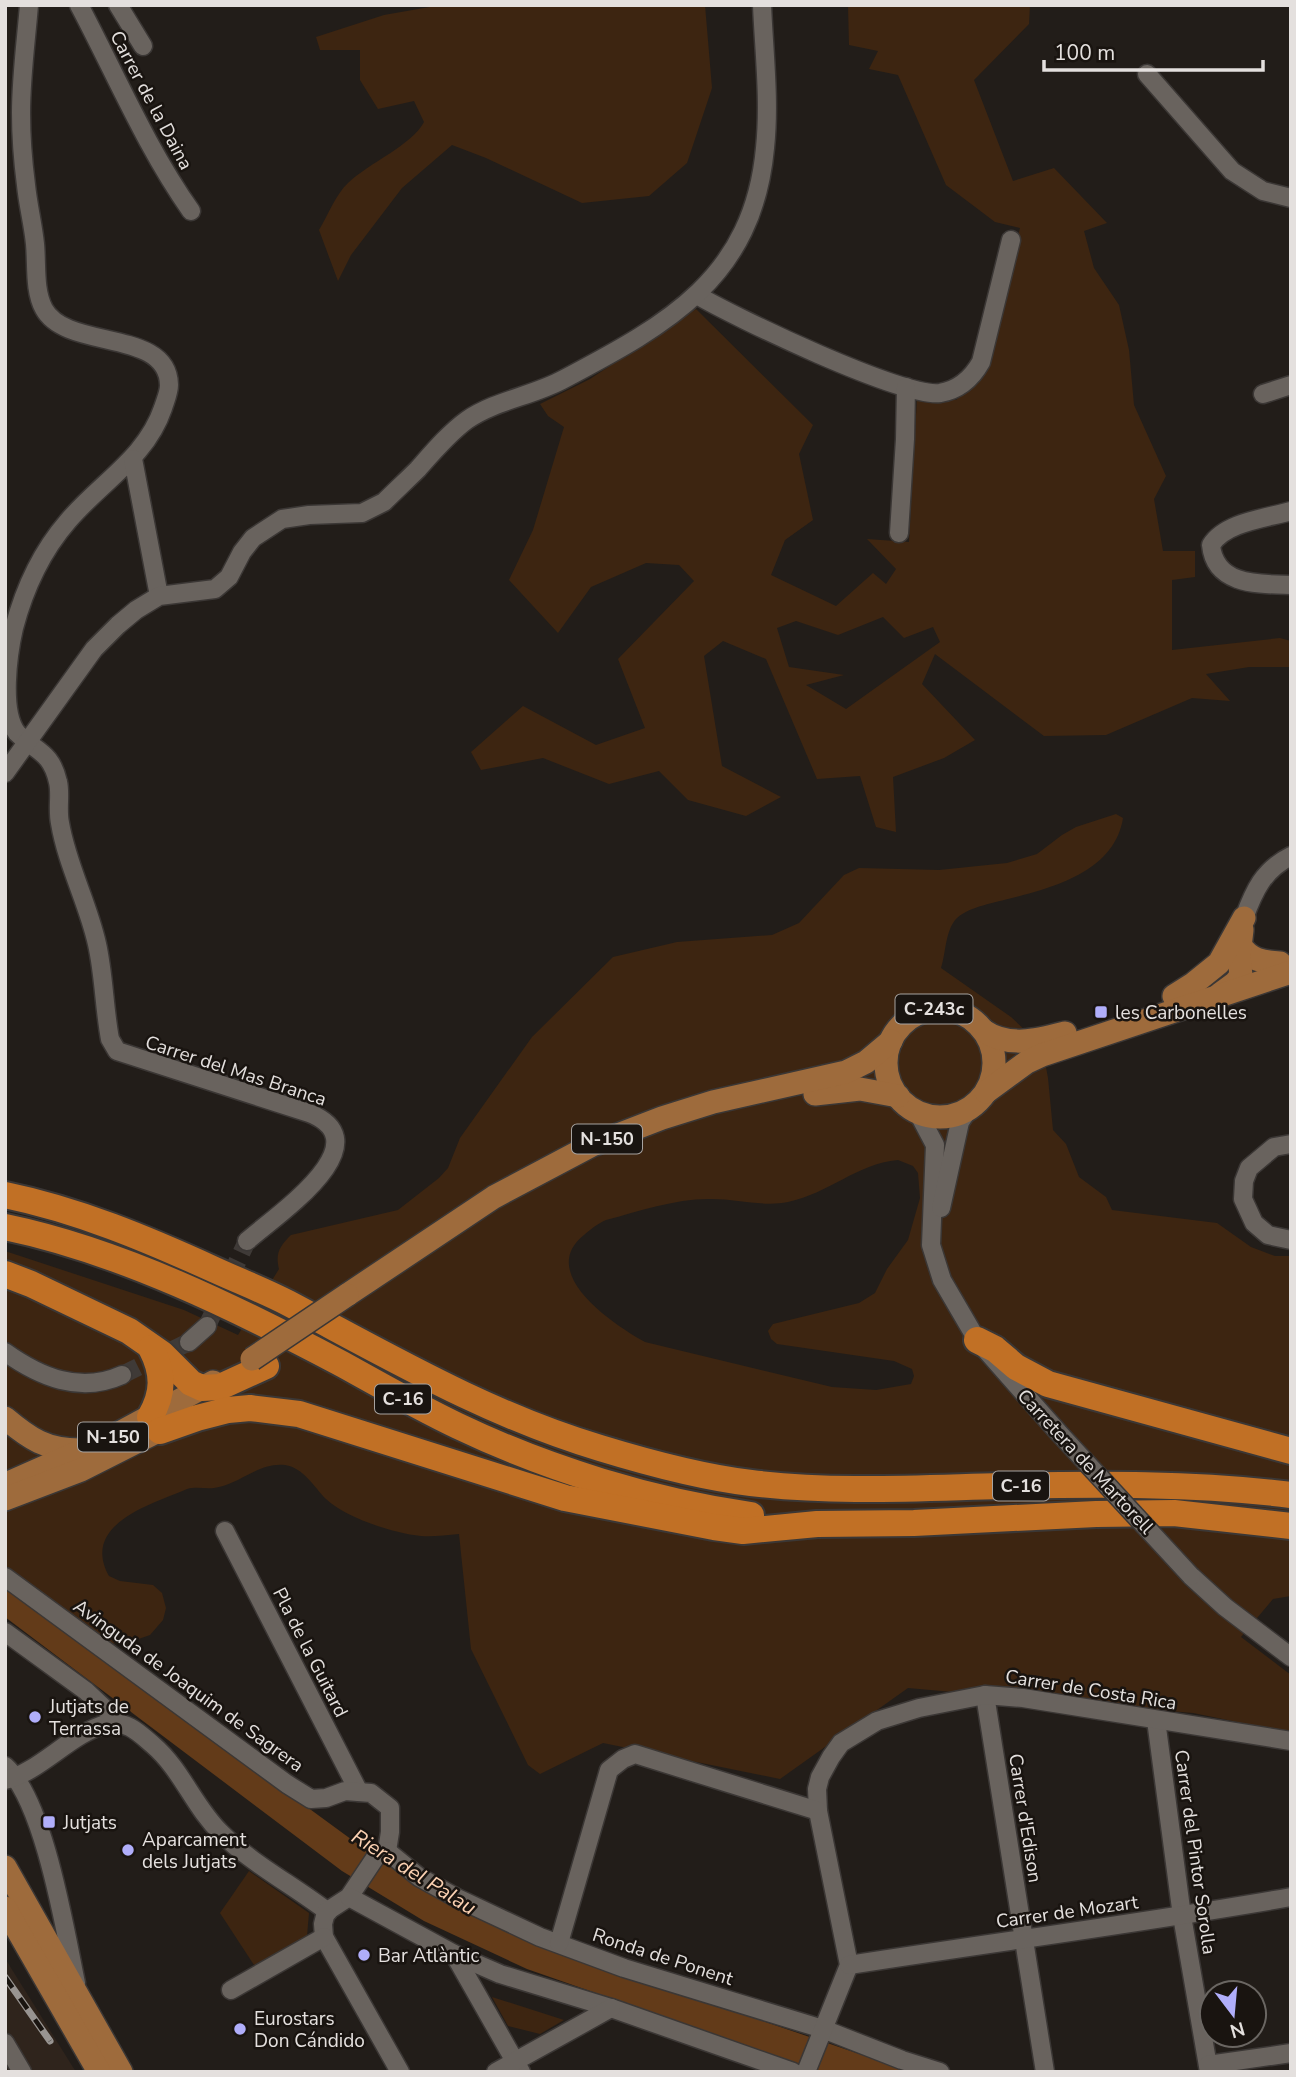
<svg xmlns="http://www.w3.org/2000/svg" width="1296" height="2077" viewBox="0 0 1296 2077" font-family="'Nunito Sans',sans-serif">
	<style>
		.built { fill: #2f241c }
		.green { fill: #3d2511; fill-rule: evenodd }
		.water { fill: #633b19 }
		.lines { fill: none; stroke-linecap: round; stroke-linejoin: round }
		.minor-tunnel { stroke: #3f3a37; stroke-width: 18; stroke-dasharray: 18 9; stroke-linecap: butt }
		.minor-casing { stroke: #3b3735; stroke-width: 21 }
		.major-casing { stroke: #3b3735; stroke-width: 26 }
		.highway-casing { stroke: #3b3735; stroke-width: 30 }
		.minor { stroke: #69635e; stroke-width: 18 }
		.major { stroke: #9e6b3c; stroke-width: 23 }
		.highway { stroke: #c17025; stroke-width: 26 }
		.rail-casing { stroke: #989491; stroke-width: 7 }
		.rail { stroke: #191410; stroke-width: 4.5; stroke-dasharray: 13; stroke-linecap: butt }
		.minor-bridge-casing { stroke: #3b3735; stroke-width: 21; stroke-linecap: butt }
		.major-bridge-casing { stroke: #3b3735; stroke-width: 26; stroke-linecap: butt }
		.minor-bridge { stroke: #69635e; stroke-width: 18 }
		.major-bridge { stroke: #9e6b3c; stroke-width: 23 }
		.poi-dot { fill: #b0aefa; stroke: #191410; stroke-width: 2.5 }
		.labels { text-anchor: middle; stroke-width: 5; stroke-linejoin: round; paint-order: stroke }
		.shield { fill: #191410; stroke: #a7a3a0; stroke-width: 2 }
		.shield-label { font-size: 18px; font-weight: bold; fill: #e4e0de }
		.street-label { font-size: 19px; fill: #e4e0de; stroke: #191410 }
		.poi-label { font-size: 19px; fill: #e4e0de; stroke: #191410; text-anchor: start }
		.water-label { font-size: 21px; font-style: italic; fill: #fbd1b2; stroke: #191410 }
	</style>
	<rect width="100%" height="100%" fill="#221d19"/>
	<polygon class="built" points="5,1958 11,1968 76,2072 5,2072"/>
	<g class="green">
		<path d="M441 5H705L712 88 687 163 649 196 582 203 486 158 452 145 402 188 351 255 338 281 319 230C328 215 336 194 348 183 369 163 412 145 424 122L414 101 378 109 360 80V50H320L316 37 384 15Z"/>
		<path d="M848 5H1030L1029 24 974 80 1013 181 1054 168 1107 223 1084 231 1094 268 1119 305 1129 350 1134 405 1166 476 1154 499 1163 551H1195V577L1172 580V650L1280 638 1291 641V667H1249L1206 674 1230 701 1192 698 1106 735 1044 736 935 654 922 684 975 740 944 758 893 777 896 832 876 827 860 776 817 779 766 659 723 641 704 656 722 766 781 797 746 816 688 800 659 771 609 784 543 758 481 770 471 752 523 706 596 745 645 728 618 659 694 581 679 565 646 563 591 587 558 633 509 580 533 530 564 427 548 416 540 404 590 379 696 309 813 425 799 454 813 520 785 540 771 575 836 606 873 573 886 584 896 569 867 539 909 542 917 398 956 400 983 374 1020 228 995 222 946 185 898 75 869 69 878 51 849 45ZM883 617 904 638 933 627 940 642 846 709 806 685 844 675 789 667 777 628 796 621 838 635Z"/>
		<path d="M1116 814 1123 818C1115 870 1056 887 1012 898 997 902 968 907 957 918 945 930 946 953 941 968L1011 1017 1042 1046 1048 1078 1053 1130 1066 1144 1079 1177 1106 1197 1112 1210 1217 1223 1251 1247 1275 1256H1291V1596L1273 1599 1241 1637 1291 1675V1733L1193 1713 908 1688 780 1779 603 1743 540 1774 528 1765 471 1649 459 1534C446 1535 433 1537 421 1536 393 1533 346 1518 326 1499 314 1487 304 1468 285 1465 260 1462 242 1482 219 1487 208 1490 198 1486 187 1489 152 1504 80 1524 109 1576L120 1581 153 1585 162 1593 166 1608 163 1620 150 1635 130 1642 107 1644 5 1586V1251L184 1310 238 1335 279 1269C275 1253 280 1246 291 1235L398 1210 439 1178 448 1168 460 1138 532 1037 613 957 677 942 772 935 799 923 844 875 859 868 939 870 1007 863 1037 854 1062 835 1076 827ZM898 1160 913 1166 918 1173 920 1198 908 1240 887 1269 875 1293 859 1303 773 1324 768 1331 771 1339 777 1344 894 1361 912 1369 914 1376 911 1384 876 1390 832 1387 645 1342C614 1325 536 1273 584 1235 591 1229 597 1224 606 1220 640 1211 677 1198 712 1199 737 1199 763 1207 788 1202 830 1193 856 1164 898 1160Z"/>
		<polygon points="249,1871 309,1913 307,1936 254,1965 220,1913"/>
		<polygon points="492,1997 564,2020 540,2034 508,2026"/>
	</g>
	<polygon class="water" points="5,1586 359,1845 390,1867 431,1890 535,1943 912,2072 822,2072 527,1969 424,1921 342,1871 5,1617"/>
	<g class="lines">
		<g class="minor-tunnel">
			<polyline points="207,1326 247,1241"/>
			<polyline points="122,1375 189,1342"/>
		</g>
		<g class="minor-casing">
			<g id="minor">
				<path d="M29 5C26 41 21 77 21 113 21 136 23 162 26 185 28 205 33 224 35 244 37 265 34 291 44 309 67 351 168 328 169 385 169 393 165 401 163 408 146 458 101 482 68 521 42 551 24 590 14 628 8 654 0 711 17 733 36 752 51 751 58 782 61 794 57 809 60 823 67 865 88 903 97 944 104 975 104 1007 110 1039L117 1051 309 1113C385 1143 275 1216 247 1241"/>
				<path d="M79 5C116 75 146 147 191 211"/>
				<polyline points="118,5 143,46"/>
				<polyline points="1147,74 1232,171 1263,191 1291,198"/>
				<path d="M697 295C734 317 903 398 940 393 958 390 972 378 981 362L1011 240"/>
				<polyline points="1263,394 1291,385"/>
				<polyline points="133,459 159,596"/>
				<path d="M1291 511C1267 518 1225 522 1211 545 1215 586 1259 584 1291 585"/>
				<polyline points="899,533 905,439 906,387"/>
				<path d="M5 773 94 649 118 625 136 610 159 596 215 589 229 577 242 552 253 538 282 519 309 515 362 513 384 502C395 491 407 480 418 469 433 452 449 433 467 420 496 400 533 396 564 379 668 324 753 278 765 148 770 101 764 52 762 5"/>
				<path d="M1244 918C1254 891 1263 870 1291 856"/>
				<polyline points="917,1111 935,1145 931,1245 942,1280 977,1340 1058,1432"/>
				<polyline points="1291,1144 1274,1147 1249,1168 1244,1181 1243,1199 1254,1223 1268,1235 1291,1240"/>
				<polyline points="941,1208 960,1122 971,1106"/>
				<polyline points="189,1342 207,1326"/>
				<path d="M5 1352C40 1377 80 1394 122 1375"/>
				<polyline points="225,1531 359,1792"/>
				<polyline points="1191,1576 1225,1607 1291,1657"/>
				<polyline points="5,1577 287,1784 311,1799 326,1798 345,1791 371,1793 390,1808 390,1832 387,1851"/>
				<polyline points="5,1632 86,1691 120,1723"/>
				<polyline points="985,1695 1045,2072"/>
				<polyline points="1156,1720 1182,1916 1209,2072"/>
				<path d="M5 1766C44 1800 65 1930 76 1983"/>
				<path d="M5 1780C39 1773 72 1732 107 1724 127 1720 139 1733 153 1745 182 1770 194 1807 221 1833 252 1864 293 1885 328 1912"/>
				<polyline points="818,1811 817,1789 820,1777 831,1757 841,1743 877,1721 919,1708 985,1695 1023,1698 1291,1741"/>
				<polyline points="387,1851 419,1877 457,1898 540,1937 624,1968 823,2029 902,2060 940,2072"/>
				<polyline points="387,1851 377,1855 349,1897 326,1912 323,1924 324,1937 400,2072"/>
				<polyline points="349,1897 454,1954 500,1974 611,2008 793,2072"/>
				<polyline points="559,1943 609,1770 623,1759 635,1754 818,1811 849,1965 806,2072"/>
				<polyline points="454,1954 521,2072"/>
				<path d="M849 1965C996 1942 1144 1923 1291 1897"/>
				<polyline points="231,1990 324,1937"/>
				<polyline points="5,2043 22,2072"/>
				<polyline points="1208,2065 1291,2053"/>
				<polyline points="496,2072 611,2008"/>
			</g>
		</g>
		<g class="major-casing">
			<g id="major">
				<path d="M1240 945C1250 960 1262 962 1280 963"/>
				<polyline points="1220,994 1235,983 1241,976 1239,956 1242,930"/>
				<polyline points="1174,996 1193,984 1219,963 1244,918"/>
				<circle cx="940" cy="1063" r="54"/>
				<path d="M984 1031C1009 1048 1038 1040 1065 1033"/>
				<polyline points="986,1092 1027,1062 1042,1055 1291,972"/>
				<polyline points="815,1094 860,1089 898,1096"/>
				<polyline points="347,1295 494,1197 592,1145 662,1118 713,1102 846,1072 866,1062 891,1041"/>
				<path d="M5 1418C30 1439 46 1450 80 1450"/>
				<polyline points="6,1484 110,1438 213,1382"/>
				<polyline points="5,1499 81,1470 174,1423"/>
				<polyline points="5,1867 121,2072"/>
				<polyline points="5,1908 99,2072"/>
			</g>
		</g>
		<g class="highway-casing">
			<g id="highway">
				<path d="M5 1195C78 1210 147 1239 215 1270 239 1281 265 1291 288 1303 390 1357 489 1415 600 1448 649 1463 700 1477 751 1483 834 1493 918 1488 1001 1486 1097 1484 1195 1483 1291 1495"/>
				<path d="M5 1227C121 1251 238 1309 342 1364 380 1385 418 1407 458 1426 548 1469 652 1501 751 1515"/>
				<polyline points="5,1274 31,1284 129,1331 162,1354 191,1383 202,1388 220,1387 266,1366"/>
				<polyline points="977,1340 995,1349 1016,1367 1048,1384 1291,1451"/>
				<path d="M150 1417C164 1393 164 1373 151 1348"/>
				<polyline points="160,1431 197,1418 228,1410 250,1408 299,1414 565,1498 714,1527 743,1531 817,1524 914,1523 1096,1514 1174,1513 1291,1526"/>
			</g>
		</g>
		<use href="#minor" class="minor"/>
		<use href="#major" class="major"/>
		<use href="#highway" class="highway"/>
		<g class="rail-casing">
			<polyline id="rail" points="5,1977 50,2041"/>
		</g>
		<use href="#rail" class="rail"/>
		<g class="minor-bridge-casing">
			<polyline id="minor-bridge" points="1058,1432 1191,1576"/>
		</g>
		<g class="major-bridge-casing">
			<polyline id="major-bridge" points="252,1359 347,1295"/>
		</g>
		<use href="#minor-bridge" class="minor-bridge"/>
		<use href="#major-bridge" class="major-bridge"/>
	</g>
	<g class="poi-dot">
		<rect x="1094" y="1005" width="14" height="14" rx="3.5"/>
		<circle cx="35" cy="1717" r="7"/>
		<rect x="42" y="1815" width="14" height="14" rx="3.5"/>
		<circle cx="128" cy="1850" r="7"/>
		<circle cx="364" cy="1955" r="7"/>
		<circle cx="240" cy="2029" r="7"/>
	</g>
	<g class="labels">
		<g class="shield">
			<rect x="895.5" y="994.5" width="77" height="29" rx="5"/>
			<rect x="572" y="1124.5" width="70" height="29" rx="5"/>
			<rect x="375" y="1384.5" width="56" height="29" rx="5"/>
			<rect x="78" y="1422.5" width="70" height="29" rx="5"/>
			<rect x="993" y="1471.5" width="56" height="29" rx="5"/>
		</g>
		<g class="shield-label">
			<text x="934" y="1015">C-243c</text>
			<text x="607" y="1145">N-150</text>
			<text x="403" y="1405">C-16</text>
			<text x="113" y="1443">N-150</text>
			<text x="1021" y="1492">C-16</text>
		</g>
		<g class="street-label">
			<text transform="translate(152 100) rotate(62)" y="7">Carrer de la Daina</text>
			<text transform="translate(236 1070) rotate(18)" y="7">Carrer del Mas Branca</text>
			<text transform="translate(1086 1461) rotate(47)" y="7">Carretera de Martorell</text>
			<text transform="translate(311 1652) rotate(63)" y="7">Pla de la Guitard</text>
			<text transform="translate(189 1685) rotate(36)" y="7">Avinguda de Joaquim de Sagrera</text>
			<text transform="translate(1091 1689) rotate(9)" y="7">Carrer de Costa Rica</text>
			<text transform="translate(1026 1818) rotate(81)" y="7">Carrer d'Edison</text>
			<text transform="translate(1196 1852) rotate(82)" y="7">Carrer del Pintor Sorolla</text>
			<text transform="translate(1067 1911) rotate(-8)" y="7">Carrer de Mozart</text>
			<text transform="translate(663 1956) rotate(18)" y="7">Ronda de Ponent</text>
		</g>
		<g class="poi-label">
			<text x="1115" y="1019">les Carbonelles</text>
			<text x="49" y="1713">Jutjats de<tspan x="49" dy="22">Terrassa</tspan></text>
			<text x="63" y="1829">Jutjats</text>
			<text x="142" y="1846">Aparcament<tspan x="142" dy="22">dels Jutjats</tspan></text>
			<text x="378" y="1962">Bar Atlàntic</text>
			<text x="254" y="2025">Eurostars<tspan x="254" dy="22">Don Cándido</tspan></text>
		</g>
		<g class="water-label">
			<text transform="translate(414 1872) rotate(32)" y="7">Riera del Palau</text>
		</g>
	</g>
	<rect width="1296" height="2077" fill="none" stroke="#e4e0de" stroke-width="14"/>
	<g transform="translate(1233 2014) rotate(164)"><circle r="33" fill="#191410" stroke="#6a6662" stroke-width="2"/>
	<path d="M0-5L12 26L0 18L-12 26Z" fill="#b0aefa"/>
	<text y="-10" font-size="19" font-weight="bold" text-anchor="middle" fill="#e4e0de">N</text>
	</g>
	<path d="M1044 60v10h219v-10" fill="none" stroke="#e4e0de" stroke-width="3.5"/>
	<text x="1054" y="60" font-size="21" fill="#e4e0de" stroke="#191410" stroke-width="5" paint-order="stroke">100 m</text>
</svg>
